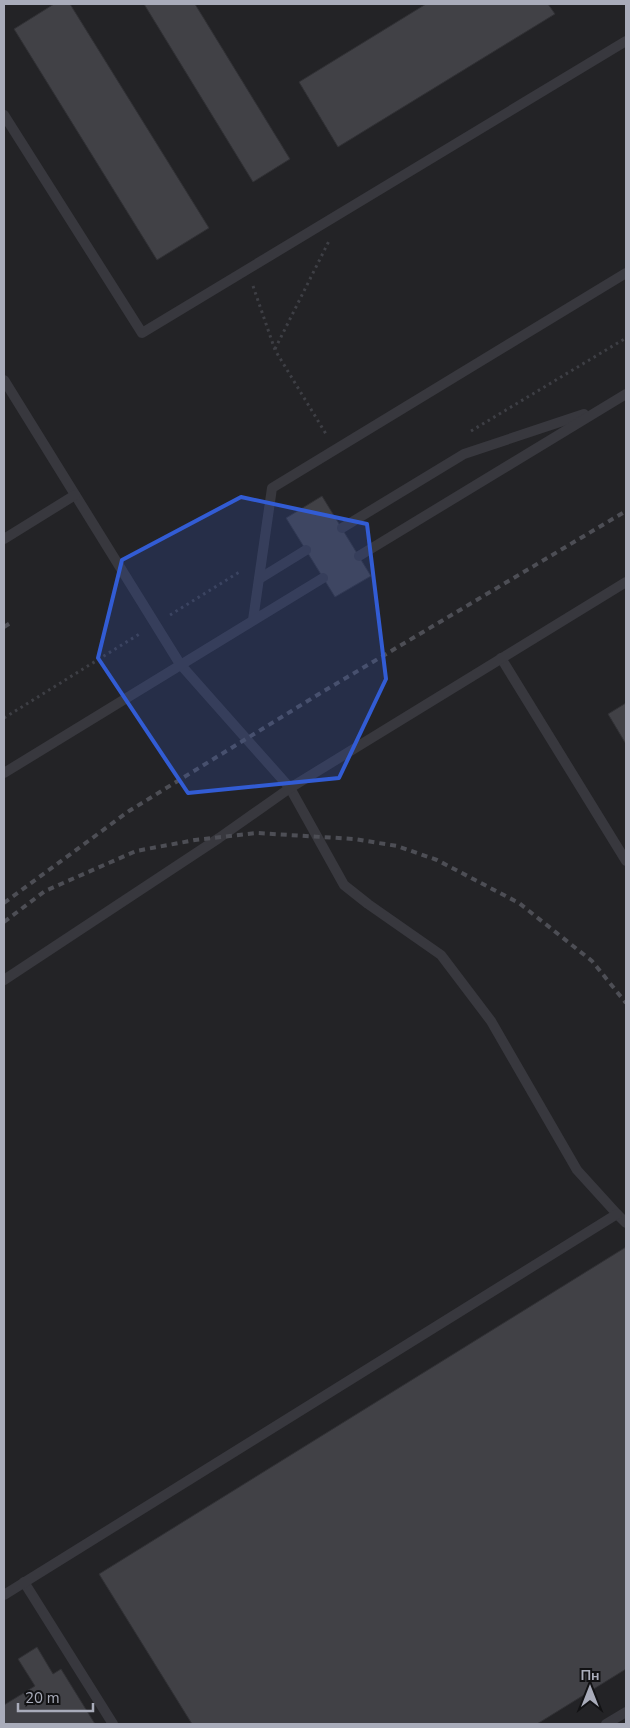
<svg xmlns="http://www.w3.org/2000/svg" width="630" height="1728" viewBox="0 0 630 1728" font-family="'Nunito Sans',sans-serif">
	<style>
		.built { fill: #232326 }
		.building { fill: #414146; stroke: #313135 }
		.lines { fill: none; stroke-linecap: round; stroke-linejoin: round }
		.path { stroke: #3e3f45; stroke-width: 3; stroke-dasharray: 2.5 4; stroke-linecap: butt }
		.lane { stroke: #38383e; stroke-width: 10 }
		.rail { stroke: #4d4e55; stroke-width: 4; stroke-dasharray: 6 5; stroke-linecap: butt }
		.marked { fill: #325cd4; fill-opacity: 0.2; stroke: #325cd4; stroke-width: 4; stroke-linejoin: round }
	</style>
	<rect width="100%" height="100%" fill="#171719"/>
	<rect class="built" x="4" y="4" width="622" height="1720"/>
	<g class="building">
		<polygon points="54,4 70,4 209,228 157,260 14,29"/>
		<polygon points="144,4 195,4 290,159 253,182"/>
		<polygon points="426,4 548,4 555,14 338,147 299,82"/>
		<polygon points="322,496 371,576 335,597 286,518"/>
		<polygon points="626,703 626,744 608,714"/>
		<polygon points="626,1247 626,1669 537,1724 192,1724 99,1574"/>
		<polygon points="37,1647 53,1674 61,1669 95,1724 4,1724 4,1705 35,1686 18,1659"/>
	</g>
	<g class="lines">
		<g class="path">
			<polyline points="253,286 275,350 326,434"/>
			<polyline points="275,349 329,241"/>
			<polyline points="471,431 626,338"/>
			<polyline points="170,615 241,571"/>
			<polyline points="4,718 141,633"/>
		</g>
		<g class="lane">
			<polyline points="4,115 142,333 626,41"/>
			<polyline points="4,380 180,664 290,788 344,885 368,904 441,955 491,1021 577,1170 617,1214 626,1223"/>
			<polyline points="342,528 464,454 584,414"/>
			<polyline points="4,539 75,495"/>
			<polyline points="359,556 626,394"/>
			<polyline points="259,579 306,550"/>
			<polyline points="253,620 272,488 626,273"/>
			<polyline points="501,658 626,861"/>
			<polyline points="4,773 323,578"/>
			<polyline points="4,980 219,838 290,788 626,582"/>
			<polyline points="24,1582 113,1724"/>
			<polyline points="4,1595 617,1214"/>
			<polyline points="606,1724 626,1712"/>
		</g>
		<g class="rail">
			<polyline points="4,627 12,622"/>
			<polyline points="4,903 129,811 319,694 626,511"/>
			<polyline points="4,922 45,891 136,851 195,840 257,833 354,839 397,846 437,860 519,903 592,961 626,1003"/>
		</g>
	</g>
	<path class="marked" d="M241 497 367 524 386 679 339 778 188 793 98 658 122 560Z"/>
	<rect width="630" height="1728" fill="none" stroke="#a9acba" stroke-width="10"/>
	<g transform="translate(590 1688)" stroke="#121214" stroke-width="4" paint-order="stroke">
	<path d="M0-4L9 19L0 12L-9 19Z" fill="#a9acba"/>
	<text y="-8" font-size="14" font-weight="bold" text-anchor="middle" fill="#a9acba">Пн</text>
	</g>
	<path d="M18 1703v8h75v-8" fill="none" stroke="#a9acba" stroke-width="2.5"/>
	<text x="25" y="1703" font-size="15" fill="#a9acba" stroke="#121214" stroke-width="4" paint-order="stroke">20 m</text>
</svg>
